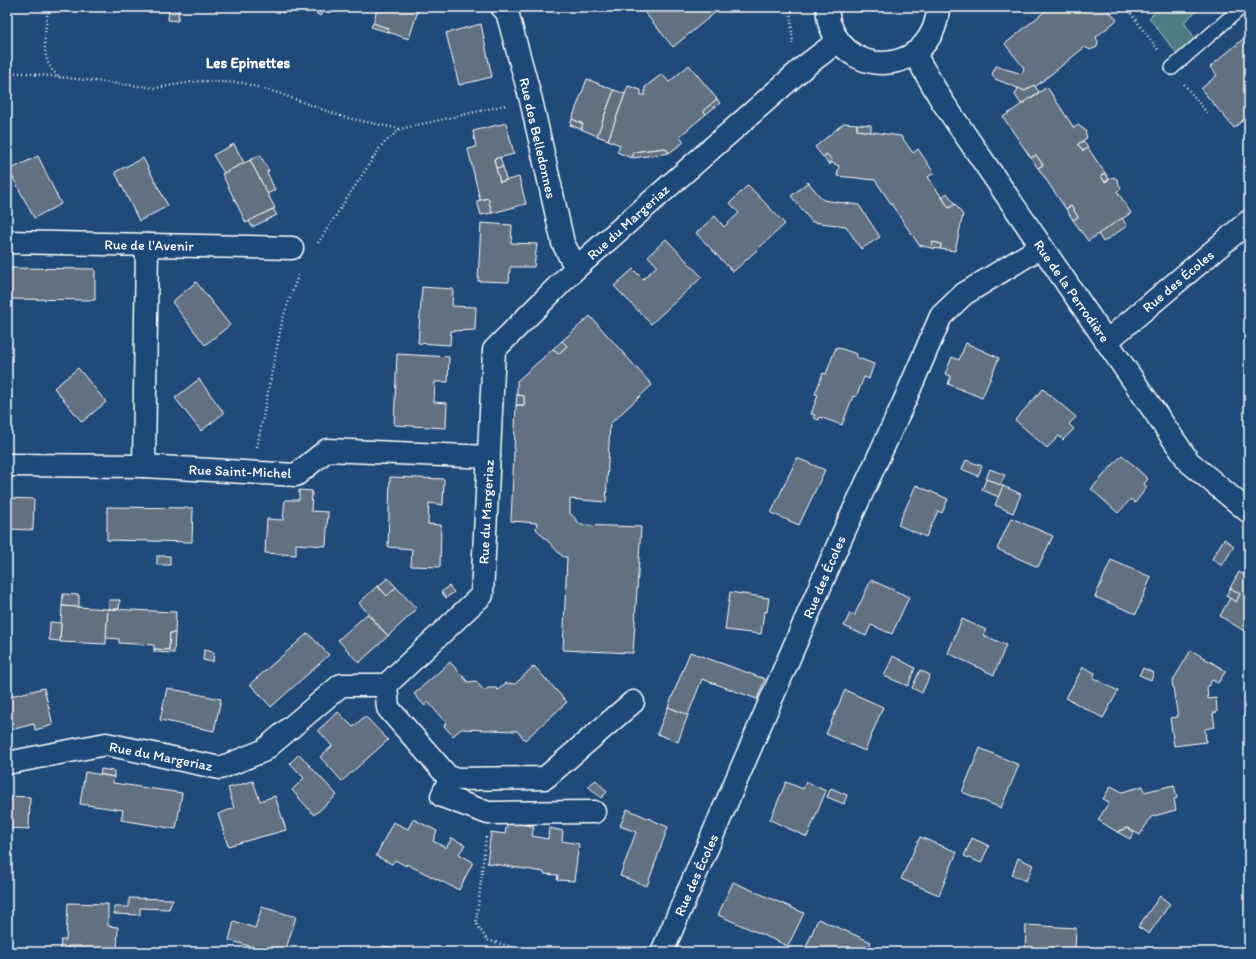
<svg xmlns="http://www.w3.org/2000/svg" width="1256" height="959" viewBox="0 0 1256 959" font-family="Itim,sans-serif">
	<style>
		.green { fill: #507b83; stroke: #a8bdc1 }
		.building { fill: #627182; stroke: #fff }
		.lines { fill: none; stroke-linecap: round; stroke-linejoin: round }
		.service-casing { stroke: #fff; stroke-width: 16 }
		.minor-casing { stroke: #fff; stroke-width: 25 }
		.tertiary-casing { stroke: #fff; stroke-width: 25 }
		.path { stroke: #fff; stroke-width: 2.5; stroke-dasharray: 1 3; stroke-linecap: butt }
		.service { stroke: #1f4a7a; stroke-width: 13 }
		.minor { stroke: #1f4a7a; stroke-width: 22 }
		.tertiary { stroke: #1f4a7a; stroke-width: 22 }
		.labels { text-anchor: middle; stroke-width: 3; stroke-linejoin: round; paint-order: stroke }
		.street-label { font-size: 14px; fill: #fff; stroke: #1f4a7a }
		.neighbourhood-label { font-size: 15px; font-weight: bold; fill: #fff; stroke: #1f4a7a }
	</style>
	<rect width="100%" height="100%" fill="#1f4a7a"/>
	<filter id="ink" filterUnits="userSpaceOnUse"><feTurbulence type="fractalNoise" baseFrequency=".025" numOctaves="2"/><feDisplacementMap in="SourceGraphic" scale="8" xChannelSelector="R" yChannelSelector="G"/><feConvolveMatrix kernelMatrix="1 2 1 2 8 2 1 2 1" color-interpolation-filters="sRGB"/></filter>
	<g filter="url(#ink)">
		<polygon class="green" points="1160,7 1201,7 1184,22 1196,40 1178,55 1149,18"/>
		<g class="building">
			<polygon points="152,7 166,7 166,11 152,9"/>
			<polygon points="169,7 179,7 178,21 168,20"/>
			<polygon points="274,7 288,7 283,13"/>
			<polygon points="307,7 326,7 320,16"/>
			<polygon points="378,7 419,7 409,39 388,32 389,29 373,23"/>
			<polygon points="643,7 722,7 673,47 641,8"/>
			<polygon points="1050,7 1106,7 1117,20 1096,37 1098,42 1097,47 1090,50 1085,47 1035,87 1034,85 1025,91 995,79 992,74 996,66 1022,74 1024,68 1005,44"/>
			<polygon points="373,23 389,29 388,32 371,27"/>
			<polygon points="481,24 492,77 459,85 446,33"/>
			<polygon points="1249,34 1249,115 1234,128 1201,89 1217,75 1210,67"/>
			<polygon points="689,65 717,99 703,111 706,114 680,136 684,142 669,153 665,148 633,152 631,158 617,152 620,145 608,140 628,86 641,90 641,95 645,95 645,87 662,74 669,82"/>
			<polygon points="587,79 614,90 597,136 581,129 583,124 572,119"/>
			<polygon points="1034,85 1039,92 1021,104 1015,95 1018,88 1025,91"/>
			<polygon points="1047,87 1074,128 1078,125 1085,130 1087,138 1078,144 1083,151 1088,148 1105,173 1101,176 1105,182 1113,177 1117,179 1121,189 1117,191 1131,213 1088,241 1073,220 1078,217 1071,206 1066,209 1038,168 1043,165 1036,155 1031,158 1003,117"/>
			<polygon points="614,90 625,94 608,140 597,136"/>
			<polygon points="717,99 720,103 706,114 703,111"/>
			<polygon points="572,119 583,124 581,129 570,125"/>
			<polygon points="506,123 514,154 494,159 500,182 519,177 526,204 492,213 488,198 480,200 468,149 476,147 473,131"/>
			<polygon points="844,123 857,124 857,130 901,136 913,153 918,149 934,173 928,177 949,208 955,204 963,215 955,251 940,249 941,244 933,242 931,248 919,245 875,180 837,176 839,166 832,163 829,165 828,163 832,161 827,154 823,157 815,147"/>
			<polygon points="857,124 871,125 871,132 857,130"/>
			<polygon points="1083,141 1088,148 1083,151 1078,144"/>
			<polygon points="234,144 244,163 224,173 213,155"/>
			<polygon points="665,148 669,153 633,158 633,152"/>
			<polygon points="827,154 832,161 828,163 823,157"/>
			<polygon points="260,155 269,171 267,172 275,190 267,194 250,160"/>
			<polygon points="1036,155 1043,165 1038,168 1031,158"/>
			<polygon points="38,156 61,204 34,218 9,170"/>
			<polygon points="500,157 503,167 496,168 494,159"/>
			<polygon points="143,158 168,206 139,221 115,172"/>
			<polygon points="250,160 275,208 246,223 222,174"/>
			<polygon points="503,167 506,180 500,182 496,168"/>
			<polygon points="1105,173 1109,179 1105,182 1101,176"/>
			<polygon points="808,182 823,200 859,205 880,237 861,249 846,226 812,222 791,196"/>
			<polygon points="748,185 785,224 733,272 696,233 715,216 724,227 739,213 730,203"/>
			<polygon points="947,193 955,204 949,208 942,197"/>
			<polygon points="488,198 492,213 481,215 477,201"/>
			<polygon points="1071,206 1078,217 1073,220 1066,209"/>
			<polygon points="273,209 277,215 252,227 249,221"/>
			<polygon points="1122,218 1127,226 1103,242 1098,234"/>
			<polygon points="481,223 512,225 511,243 537,244 534,267 510,267 509,282 478,281"/>
			<polygon points="666,239 702,277 651,324 614,286 633,269 643,279 657,266 648,256"/>
			<polygon points="933,242 941,244 940,249 931,248"/>
			<polygon points="9,268 95,269 95,300 9,299"/>
			<polygon points="196,282 230,325 205,345 172,302"/>
			<polygon points="422,287 453,289 452,306 476,307 475,330 451,331 450,345 418,343"/>
			<polygon points="590,316 652,385 610,424 606,502 570,499 570,513 581,525 641,527 633,653 563,650 567,557 563,557 536,529 537,523 511,521 516,405 524,405 524,396 517,395 517,381 553,349 558,354 567,346 562,341"/>
			<polygon points="562,341 567,346 558,354 553,349"/>
			<polygon points="966,343 999,358 982,398 948,384 951,376 945,374 952,357 959,360"/>
			<polygon points="836,347 857,354 856,357 874,364 869,379 864,377 856,397 853,396 842,425 820,417 819,420 813,418 815,415 811,414 818,395 815,394 823,373 826,374"/>
			<polygon points="397,354 449,357 448,382 435,382 434,402 447,403 446,428 394,425"/>
			<polygon points="78,368 106,402 82,422 54,388"/>
			<polygon points="199,379 224,413 201,431 175,398"/>
			<polygon points="1043,389 1076,417 1069,424 1074,429 1063,440 1059,436 1047,448 1015,420"/>
			<polygon points="7,392 13,398 7,403"/>
			<polygon points="517,395 524,396 524,405 516,405"/>
			<polygon points="1122,455 1148,479 1144,484 1147,487 1135,503 1131,499 1118,513 1091,489"/>
			<polygon points="797,458 825,470 799,525 771,513"/>
			<polygon points="966,460 982,466 978,476 962,469"/>
			<polygon points="990,469 1005,475 1000,485 986,479"/>
			<polygon points="390,477 444,479 443,505 429,503 428,524 441,525 440,567 411,566 412,549 388,547"/>
			<polygon points="986,479 1003,486 999,497 982,490"/>
			<polygon points="916,485 948,499 942,513 938,511 926,537 898,525"/>
			<polygon points="1003,486 1021,494 1013,513 995,505"/>
			<polygon points="299,490 312,491 311,511 328,512 326,546 296,544 296,555 265,553 267,519 283,520 285,500 299,500"/>
			<polygon points="7,498 34,499 33,530 7,529"/>
			<polygon points="107,507 193,508 192,542 107,540"/>
			<polygon points="1011,518 1053,536 1038,567 997,549"/>
			<polygon points="1224,539 1234,546 1222,566 1212,559"/>
			<rect x="157" y="556" width="13" height="9"/>
			<polygon points="1111,560 1151,577 1136,614 1095,597"/>
			<polygon points="1239,572 1249,578 1249,634 1220,616 1230,598 1236,602 1240,594 1230,588"/>
			<polygon points="388,578 396,587 387,596 378,586"/>
			<polygon points="871,580 909,597 892,634 871,625 866,636 844,626 850,613 854,616"/>
			<polygon points="377,586 387,596 396,587 417,609 388,636 359,603"/>
			<polygon points="449,586 454,592 446,598 441,592"/>
			<polygon points="1230,588 1240,594 1236,602 1226,596"/>
			<polygon points="730,592 769,598 767,612 764,612 761,634 725,630"/>
			<polygon points="63,594 79,595 79,607 62,606"/>
			<polygon points="109,600 120,600 119,609 109,609"/>
			<polygon points="62,606 108,609 106,644 60,642"/>
			<polygon points="108,609 176,612 175,633 170,633 169,650 154,649 154,645 119,643 119,639 106,638"/>
			<polygon points="367,614 388,636 359,663 338,640"/>
			<polygon points="962,619 986,630 983,635 1006,645 994,675 948,653"/>
			<polygon points="50,622 61,623 60,641 49,640"/>
			<polygon points="170,633 175,633 174,653 154,652 154,649 169,650"/>
			<polygon points="308,633 329,655 271,707 250,684"/>
			<polygon points="204,650 214,652 213,662 203,660"/>
			<polygon points="1191,650 1226,671 1218,683 1212,680 1207,688 1208,699 1216,698 1217,712 1213,713 1215,727 1205,729 1206,742 1174,746 1170,718 1178,717 1172,682"/>
			<polygon points="690,652 765,679 757,699 702,679 688,715 668,707"/>
			<polygon points="893,656 915,668 908,686 884,676"/>
			<polygon points="450,662 468,682 476,681 484,691 488,688 496,688 498,690 506,683 515,684 534,666 567,702 525,740 517,731 461,729 453,736 444,726 446,723 428,702 425,706 414,694"/>
			<polygon points="1083,667 1095,673 1093,678 1118,691 1103,718 1066,698"/>
			<polygon points="1143,668 1154,673 1151,680 1139,675"/>
			<polygon points="920,670 930,675 922,693 912,688"/>
			<polygon points="44,688 53,725 35,730 34,724 7,731 7,697"/>
			<polygon points="167,688 221,699 214,731 160,720"/>
			<polygon points="845,690 883,707 865,751 826,734"/>
			<polygon points="668,707 688,715 678,742 657,734"/>
			<polygon points="338,712 353,727 365,716 388,740 342,781 320,757 332,746 318,730"/>
			<polygon points="980,748 1019,765 1001,808 962,792"/>
			<polygon points="299,754 337,795 314,815 292,790 304,778 290,763"/>
			<polygon points="101,769 114,771 114,777 100,774"/>
			<polygon points="85,772 114,777 113,783 182,793 176,829 121,820 123,810 80,804"/>
			<polygon points="596,780 607,792 601,798 588,786"/>
			<polygon points="253,781 260,801 275,796 286,830 228,846 218,814 234,808 228,788"/>
			<polygon points="786,782 803,789 806,782 826,791 807,837 770,820"/>
			<polygon points="1174,785 1177,798 1174,799 1176,810 1151,817 1140,835 1127,828 1117,832 1098,820 1109,802 1103,799 1111,786 1122,792 1143,786 1144,792"/>
			<polygon points="831,788 847,795 844,804 827,797"/>
			<polygon points="7,796 30,797 29,829 7,828"/>
			<polygon points="627,809 668,827 647,886 620,876 636,832 620,826"/>
			<polygon points="413,819 437,831 433,841 446,848 452,838 465,845 459,854 473,862 459,890 406,864 406,866 395,860 392,864 376,856 393,822 408,829"/>
			<polygon points="507,823 534,826 532,836 548,839 549,828 563,831 562,841 579,844 574,881 557,880 558,875 544,874 544,872 487,863 491,832 505,834"/>
			<polygon points="1127,828 1134,832 1130,839 1117,832"/>
			<polygon points="920,837 957,852 939,895 901,879"/>
			<polygon points="972,838 989,846 981,863 964,856"/>
			<polygon points="1018,858 1033,865 1026,881 1012,875"/>
			<polygon points="733,882 804,913 788,946 718,915"/>
			<polygon points="1160,896 1170,904 1149,934 1138,927"/>
			<polygon points="129,898 173,899 169,909 140,908 140,915 114,914 114,907 129,907"/>
			<polygon points="68,903 108,904 108,926 118,927 117,952 81,952 81,946 68,946 68,952 60,951 61,940 66,940"/>
			<polygon points="262,907 296,917 285,952 270,952 229,940 234,921 255,928"/>
			<polygon points="818,919 871,942 867,952 804,952"/>
			<polygon points="1026,925 1076,928 1075,952 1025,952"/>
			<polygon points="383,946 426,952 383,952"/>
		</g>
		<g class="lines">
			<g class="service-casing">
				<polyline id="service" points="1172,68 1242,7"/>
			</g>
			<g class="minor-casing">
				<g id="minor">
					<polyline points="502,7 507,12 531,100 563,243 576,268"/>
					<polyline points="7,242 292,248"/>
					<polyline points="7,465 144,466 296,475 327,450 489,457"/>
					<polyline points="144,466 147,245"/>
					<polyline points="386,685 388,708 450,779 442,796 488,813 594,812"/>
					<polyline points="7,763 106,744 220,768 263,751 341,685 386,685 482,595 494,350 576,268 804,67 838,41"/>
					<polyline points="450,779 545,778 633,702"/>
				</g>
			</g>
			<g class="tertiary-casing">
				<g id="tertiary">
					<path d="M827 7C828 13 828 20 830 25 853 85 936 70 938 7"/>
					<polyline points="914,53 942,101 1189,462 1249,512"/>
					<polyline points="1107,341 1249,221"/>
					<polyline points="662,952 841,538 904,402 941,316 964,294 1041,247"/>
				</g>
			</g>
			<g class="path">
				<path d="M48 7C46 32 37 62 61 78"/>
				<polyline points="790,7 793,44"/>
				<polyline points="1126,7 1159,51"/>
				<polyline points="7,73 24,73 156,88 199,81 243,83 278,93 343,117 400,129 506,105"/>
				<polyline points="1184,84 1207,113"/>
				<polyline points="318,243 381,146 400,129"/>
				<polyline points="257,447 283,317 299,273"/>
				<polyline points="486,837 476,923 487,940 529,952"/>
			</g>
			<use href="#service" class="service"/>
			<use href="#minor" class="minor"/>
			<use href="#tertiary" class="tertiary"/>
		</g>
	</g>
	<g class="labels">
		<g class="street-label">
			<text transform="translate(538 138) rotate(77)" y="5">Rue des Belledonnes</text>
			<text transform="translate(628 222) rotate(-42)" y="5">Rue du Margeriaz</text>
			<text transform="translate(149 245) rotate(1)" y="5">Rue de l'Avenir</text>
			<text transform="translate(1178 281) rotate(-40)" y="5">Rue des Écoles</text>
			<text transform="translate(1072 291) rotate(55)" y="5">Rue de la Perrodière</text>
			<text transform="translate(240 471) rotate(2)" y="5">Rue Saint-Michel</text>
			<text transform="translate(486 512) rotate(-87)" y="5">Rue du Margeriaz</text>
			<text transform="translate(824 577) rotate(-67)" y="5">Rue des Écoles</text>
			<text transform="translate(161 756) rotate(11)" y="5">Rue du Margeriaz</text>
			<text transform="translate(696 875) rotate(-66)" y="5">Rue des Écoles</text>
		</g>
		<g class="neighbourhood-label">
			<text x="248" y="68">Les Epinettes</text>
		</g>
	</g>
	<rect width="1256" height="959" fill="none" stroke="#1f4a7a" stroke-width="24"/>
	<rect x="12" y="12" width="1232" height="935" fill="none" stroke="#fff" stroke-width="1.5" filter="url(#ink)"/>
</svg>
